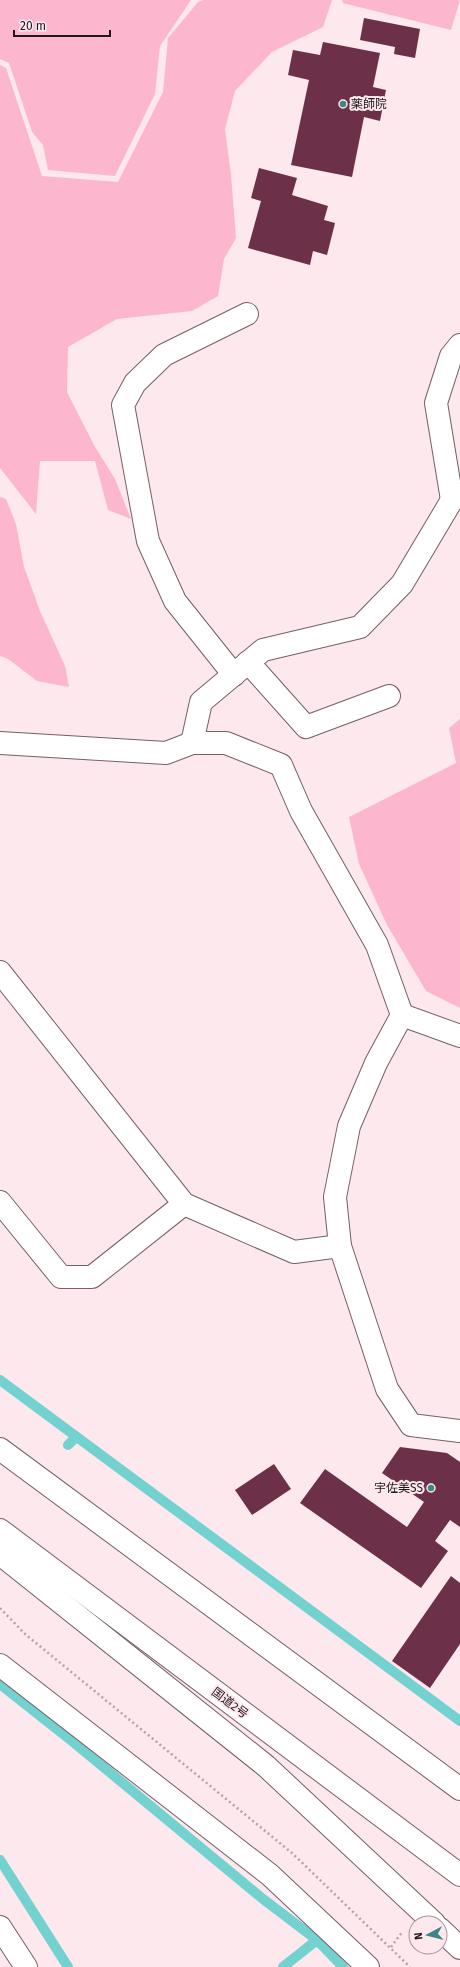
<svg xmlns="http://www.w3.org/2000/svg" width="460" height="1967" viewBox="0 0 460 1967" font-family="'Fira Sans','Noto Sans JP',sans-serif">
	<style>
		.green { fill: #fcb7ce }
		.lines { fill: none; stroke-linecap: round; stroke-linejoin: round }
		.stream { stroke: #73d1d0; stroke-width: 10 }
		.building { fill: #6c3048 }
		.minor-casing { stroke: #765f66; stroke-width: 24 }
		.highway-casing { stroke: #765f66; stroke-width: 24 }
		.path { stroke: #b3a2a7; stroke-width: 2.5; stroke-dasharray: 2 3; stroke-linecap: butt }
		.minor { stroke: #fff; stroke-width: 22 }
		.highway { stroke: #fff; stroke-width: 22 }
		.poi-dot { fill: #3e8686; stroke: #fde8ee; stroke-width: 1.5 }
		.labels { text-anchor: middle; stroke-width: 4; stroke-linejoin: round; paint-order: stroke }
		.poi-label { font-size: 12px; fill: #20171a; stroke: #fde8ee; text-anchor: start }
		.street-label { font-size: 12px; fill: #20171a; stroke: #fde8ee }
	</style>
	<rect width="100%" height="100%" fill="#fde8ee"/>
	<g class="green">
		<polygon points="0,0 191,0 160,46 155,94 115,176 48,170 43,145 32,132 9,63 0,59"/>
		<polygon points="203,0 332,0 323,27 272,52 235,91 225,129 231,175 236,238 224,259 218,296 192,311 117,319 68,347 67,392 94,445 115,479 131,519 108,510 95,461 40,461 36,514 0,468 0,65 6,68 42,176 118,182 163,92 168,38 198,2"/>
		<polygon points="342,0 460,0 451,30 343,3"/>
		<polygon points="0,497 6,499 16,524 24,567 40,611 65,666 69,687 37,681 8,659 0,656"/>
		<polygon points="460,719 460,1008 426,991 387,925 359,864 349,817 456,763 449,728"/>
	</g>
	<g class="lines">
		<g class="stream">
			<polyline points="0,1380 460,1721"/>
			<polyline points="68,1445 76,1437"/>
			<polyline points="0,1684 72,1741 263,1899 317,1940 343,1967"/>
			<polyline points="0,1860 68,1967"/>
			<polyline points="283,1967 317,1940"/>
		</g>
	</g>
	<g class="building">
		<polygon points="364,18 420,29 415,58 394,54 395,47 360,40"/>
		<polygon points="323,42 380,53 373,87 386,90 380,121 364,117 352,177 291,165 309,80 288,75 293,50 320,55"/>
		<polygon points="259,168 297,178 292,195 328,206 324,220 335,223 327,255 313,251 310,265 248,248 261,201 251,198"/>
		<polygon points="400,1447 447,1453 460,1462 460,1527 450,1520 435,1541 448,1551 421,1588 300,1503 325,1469 407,1527 424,1502 382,1473"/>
		<polygon points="274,1464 291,1489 252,1515 235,1490"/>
		<polygon points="451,1576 460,1583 460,1644 430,1688 392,1661"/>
	</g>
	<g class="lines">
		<g class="minor-casing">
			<g id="minor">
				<polyline points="452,500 436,403 451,356 460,345"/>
				<polyline points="248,662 306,727 389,696"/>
				<polyline points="234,675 175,601 148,541 123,405 135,383 164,355 247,314"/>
				<polyline points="0,743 166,753 192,743 226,743 281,765 301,811 377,945 402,1015 376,1063 349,1126 335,1197 340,1246 387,1389 411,1425 460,1431"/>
				<polyline points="192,743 201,702 263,650 360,627 402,584 452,500 460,497"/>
				<polyline points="0,972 184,1204 294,1252 340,1246"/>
				<polyline points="402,1015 460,1036"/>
				<polyline points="0,1202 61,1277 92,1277 184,1204"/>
				<polyline points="0,1665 270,1875 368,1967"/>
				<polyline points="0,1927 26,1967"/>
			</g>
		</g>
		<g class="highway-casing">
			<g id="highway">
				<polyline points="0,1449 460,1789"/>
				<polyline points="0,1530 460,1875"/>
				<polyline points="0,1554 266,1766 434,1923"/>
				<polyline points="440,1929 460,1948"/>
			</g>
		</g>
		<g class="path">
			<polyline points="0,1608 25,1634 292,1853 410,1967"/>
			<polyline points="391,1947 403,1931"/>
		</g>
		<use href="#minor" class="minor"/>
		<use href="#highway" class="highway"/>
	</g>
	<g class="poi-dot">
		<circle cx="343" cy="104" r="4"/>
		<circle cx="431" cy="1488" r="4"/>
	</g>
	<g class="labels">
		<g class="poi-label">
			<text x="351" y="108">薬師院</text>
			<text x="423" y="1492" text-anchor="end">宇佐美SS</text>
		</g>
		<g class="street-label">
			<text transform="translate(230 1703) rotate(37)" y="4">国道2号</text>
		</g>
	</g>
	<g transform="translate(428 1935) rotate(263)"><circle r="19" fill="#fde8ee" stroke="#a59499"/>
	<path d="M0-3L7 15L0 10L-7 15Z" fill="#3e8686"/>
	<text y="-6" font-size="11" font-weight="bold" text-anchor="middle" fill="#20171a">N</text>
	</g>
	<path d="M14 30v6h96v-6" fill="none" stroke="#20171a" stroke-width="2"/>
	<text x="20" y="30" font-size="12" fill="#20171a" stroke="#fde8ee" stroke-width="3" paint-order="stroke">20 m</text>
</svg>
